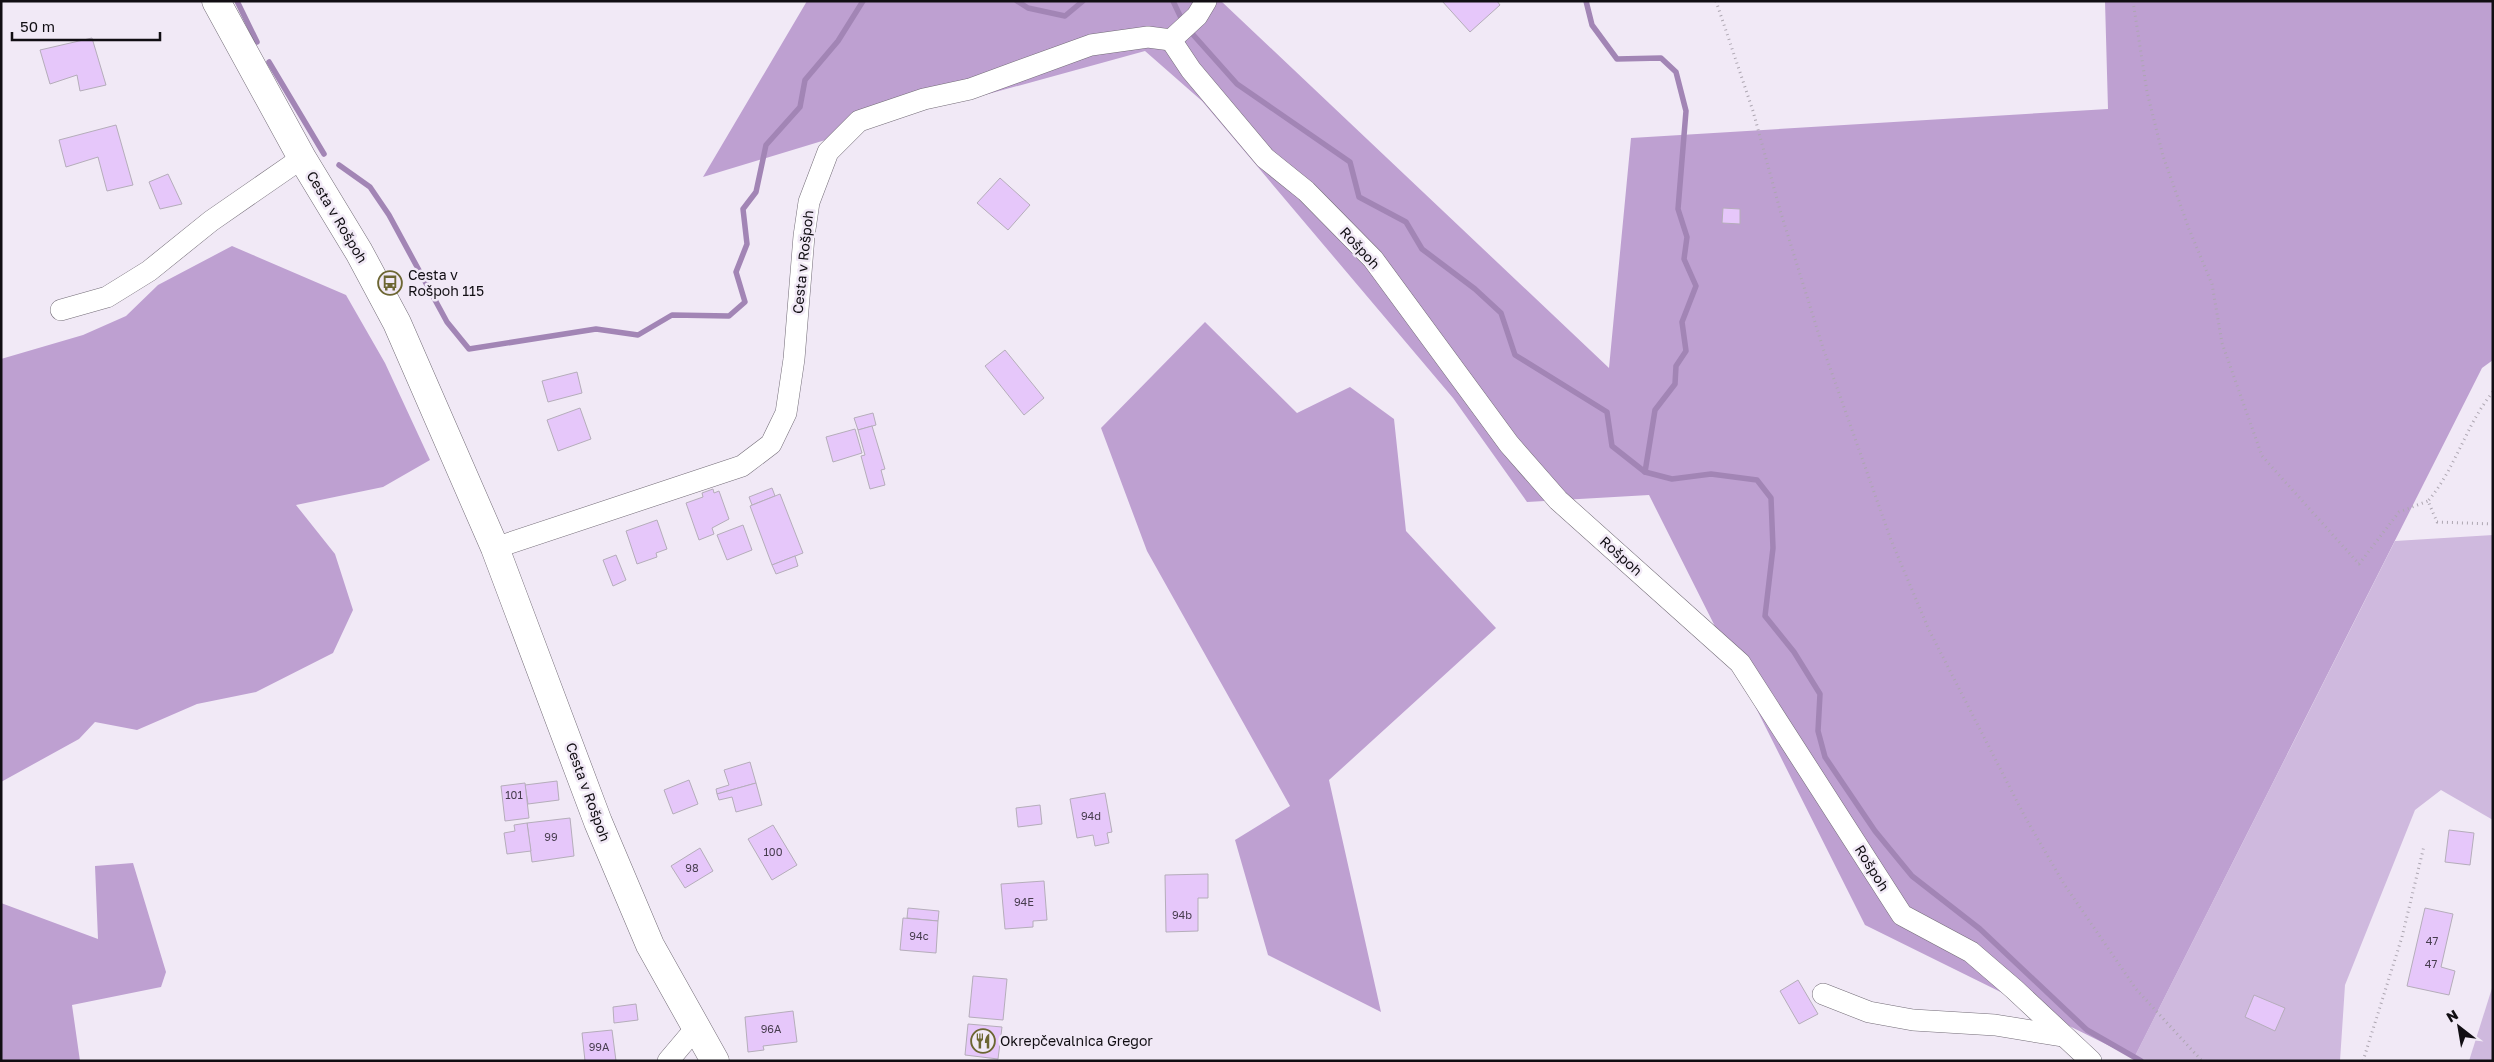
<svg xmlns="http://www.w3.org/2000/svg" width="2494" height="1062" viewBox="0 0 2494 1062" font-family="'Golos Text',sans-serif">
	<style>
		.green { fill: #cfb9de }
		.forest { fill: #bea0d1 }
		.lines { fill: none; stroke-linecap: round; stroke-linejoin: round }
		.stream { stroke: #a285b5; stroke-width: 5.5 }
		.building { fill: #e6c7fa; stroke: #b5adba }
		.street-casing { stroke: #736c77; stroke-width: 22 }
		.secondary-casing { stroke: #736c77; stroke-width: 29 }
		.path { stroke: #ada6b1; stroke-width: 3; stroke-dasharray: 1 4; stroke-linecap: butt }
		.street { stroke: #fff; stroke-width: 21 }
		.secondary { stroke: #fff; stroke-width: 28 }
		.labels { text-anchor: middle; stroke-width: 5; stroke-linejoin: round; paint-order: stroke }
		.number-label { font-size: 11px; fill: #463c4d }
		.street-label { font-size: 14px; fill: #110e13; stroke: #f1e9f6 }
		.poi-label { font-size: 14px; fill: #110e13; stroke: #f1e9f6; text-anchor: start }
	</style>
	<rect width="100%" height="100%" fill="#f1e9f6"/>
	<g class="green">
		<polygon points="2493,535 2493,820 2441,790 2415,810 2345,985 2340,1061 2139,1061 2134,1058 2395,541"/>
		<polygon points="2493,985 2493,1061 2469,1061"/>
	</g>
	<g class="forest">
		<polygon points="807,1 1221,1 1609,368 1631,138 2108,109 2105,1 2493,1 2493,360 2482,368 2134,1058 1865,925 1649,495 1527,502 1453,398 1202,101 1145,51 970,99 924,106 832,138 703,177"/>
		<polygon points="232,246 346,295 385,363 430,460 383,487 296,505 335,554 353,610 333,653 256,692 197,704 137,730 95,722 79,739 1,782 1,359 83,335 126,316 158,285"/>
		<polygon points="1205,322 1297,413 1350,387 1394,419 1406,531 1496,628 1329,780 1381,1012 1268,955 1235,840 1290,806 1147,551 1101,428"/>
		<polygon points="133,863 166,972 161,987 72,1005 80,1061 1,1061 1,903 98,939 95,866"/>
	</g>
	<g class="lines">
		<g class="stream">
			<polyline points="237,1 257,42"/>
			<polyline points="1017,1 1028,8 1065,16 1083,1"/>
			<polyline points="1173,1 1183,22"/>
			<polyline points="1586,1 1592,25 1617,59 1661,58 1676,72 1686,111 1678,209 1687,237 1684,259 1696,286 1682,322 1686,351 1676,366 1675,384 1655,410 1645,472"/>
			<polyline points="1188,29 1237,84 1350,162 1359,197 1406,222 1422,249 1475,289 1501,313 1515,355 1607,412 1612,446 1645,472 1672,479 1711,474 1757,480 1771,498 1773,548 1765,616 1794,652 1820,694 1818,731 1825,757 1875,831 1912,876 1980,929 2087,1030 2141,1061"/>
			<polyline points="269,62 324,154"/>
			<polyline points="339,165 370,187 389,215 447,322 469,349 596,329 638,335 672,315 729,316 745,302 736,272 747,244 743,209 756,192 766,145 800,107 805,80 838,41 863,1"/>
		</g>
	</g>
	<g class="building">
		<polygon points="1442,1 1497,1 1500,5 1470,32"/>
		<polygon points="92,38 106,85 80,91 77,75 50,84 40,50"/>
		<polygon points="116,125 133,185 107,191 98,157 66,167 59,140"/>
		<polygon points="168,174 182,204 160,209 149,182"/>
		<polygon points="1000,178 1030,205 1008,230 977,203"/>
		<polygon points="1723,208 1740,209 1740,224 1722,223"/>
		<polygon points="1005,350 1044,398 1024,415 985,366"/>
		<polygon points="577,372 582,393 548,402 542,381"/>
		<polygon points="580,408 591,439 558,451 547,420"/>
		<polygon points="873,413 876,425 858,430 854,418"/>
		<polygon points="872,426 885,469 881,470 885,485 870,489 861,456 865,455 858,430"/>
		<polygon points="855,429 862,453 833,462 826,437"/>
		<polygon points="772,488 775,496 752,505 749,497"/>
		<polygon points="713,489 714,493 719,491 729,519 712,528 714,534 699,540 686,503 703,497 702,493"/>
		<polygon points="780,494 803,553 772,565 750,506"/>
		<polygon points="657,520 667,549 656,553 657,557 637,564 626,531"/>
		<polygon points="743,525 752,550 727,560 717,535"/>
		<polygon points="616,555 626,580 613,586 603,560"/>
		<polygon points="795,556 798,566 776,574 772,565"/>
		<polygon points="750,762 756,783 717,794 716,789 729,785 724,770"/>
		<polygon points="689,780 698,804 673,814 664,790"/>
		<polygon points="557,781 559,800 528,804 525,785"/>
		<polygon points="525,783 529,818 505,821 501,786"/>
		<polygon points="756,783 762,805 736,812 732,797 719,800 717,794"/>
		<polygon points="1105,793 1112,832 1107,833 1109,843 1095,846 1093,835 1077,838 1070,799"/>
		<polygon points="1040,805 1042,824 1018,827 1016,808"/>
		<polygon points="570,818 574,856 532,862 527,823"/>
		<polygon points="527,823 531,851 507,854 504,833 515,831 514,825"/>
		<polygon points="773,825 797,865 772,880 748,839"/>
		<polygon points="2449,830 2474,833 2470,865 2445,862"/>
		<polygon points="700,848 713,871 685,888 671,866"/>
		<polygon points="1208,874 1208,898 1198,898 1198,931 1166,932 1165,875"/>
		<polygon points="1044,881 1047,920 1033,921 1033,927 1005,929 1001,884"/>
		<polygon points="908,908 939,911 938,921 907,918"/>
		<polygon points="2425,908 2453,914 2441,967 2455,971 2449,995 2407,986"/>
		<polygon points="903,918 938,921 936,953 900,950"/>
		<polygon points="973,976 1007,979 1003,1020 969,1017"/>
		<polygon points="1798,980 1818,1014 1799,1024 1780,991"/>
		<polygon points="2254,995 2285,1008 2275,1031 2245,1017"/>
		<polygon points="636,1004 638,1020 614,1023 613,1007"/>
		<polygon points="793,1011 797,1042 763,1046 764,1050 748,1052 745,1017"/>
		<polygon points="968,1024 1002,1027 998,1059 965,1055"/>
		<polygon points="612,1030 616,1061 585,1061 582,1033"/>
	</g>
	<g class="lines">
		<g class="street-casing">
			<g id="street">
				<polyline points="1171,40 1191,70 1265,158 1306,191 1373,259 1509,444 1558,500 1740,663 1902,915 1971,952 2014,989 2091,1061"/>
				<polyline points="1171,40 1197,16 1206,1"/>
				<polyline points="61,310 107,297 149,271 211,221 302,158"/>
				<polyline points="495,548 742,466 771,444 786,413 794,359 804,236 809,202 828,152 859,121 924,99 970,89 1091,45 1148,37 1171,40"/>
				<polyline points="1823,994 1869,1012 1913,1020 1995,1025 2062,1036"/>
				<polyline points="668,1061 695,1029"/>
			</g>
		</g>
		<g class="secondary-casing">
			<polyline id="secondary" points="216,1 302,158 359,252 397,323 495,548 598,822 650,945 715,1061"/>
		</g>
		<g class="path">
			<polyline points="1716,1 1753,111 1780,210 1823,348 1891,540 1929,630 2025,817 2064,884 2136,989 2202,1061"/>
			<polyline points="2133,1 2147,92 2163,156 2189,229 2212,284 2222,343 2262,456 2359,564 2399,512 2428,501"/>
			<path d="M2493 392C2466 424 2456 468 2428 501L2437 522 2493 524"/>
			<polyline points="2363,1061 2402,937 2424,846"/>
		</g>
		<use href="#street" class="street"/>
		<use href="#secondary" class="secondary"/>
	</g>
	<defs>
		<g id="bus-ring" transform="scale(1.25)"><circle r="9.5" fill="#f1e9f6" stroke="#6c6632" stroke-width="1.5"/><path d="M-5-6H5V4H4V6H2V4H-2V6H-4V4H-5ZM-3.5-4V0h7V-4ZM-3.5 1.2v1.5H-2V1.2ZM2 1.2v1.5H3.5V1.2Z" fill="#6c6632"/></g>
		<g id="restaurant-ring" transform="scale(1.25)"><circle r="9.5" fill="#f1e9f6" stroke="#6c6632" stroke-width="1.5"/><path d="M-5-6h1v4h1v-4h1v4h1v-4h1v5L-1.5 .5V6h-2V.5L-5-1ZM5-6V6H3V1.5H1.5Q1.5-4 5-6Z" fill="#6c6632"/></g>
	</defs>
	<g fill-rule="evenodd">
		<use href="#bus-ring" x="390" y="283"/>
		<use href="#restaurant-ring" x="983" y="1041"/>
	</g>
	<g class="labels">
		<g class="number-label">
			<text x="514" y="799">101</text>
			<text x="1091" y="820">94d</text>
			<text x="551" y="841">99</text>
			<text x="773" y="856">100</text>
			<text x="692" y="872">98</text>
			<text x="1024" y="906">94E</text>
			<text x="1182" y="919">94b</text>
			<text x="919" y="940">94c</text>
			<text x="2432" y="945">47</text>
			<text x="2431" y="968">47</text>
			<text x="771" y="1033">96A</text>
			<text x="599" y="1051">99A</text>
		</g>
		<g class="street-label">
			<text transform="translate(337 217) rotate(59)" y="5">Cesta v Rošpoh</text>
			<text transform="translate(1360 248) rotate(47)" y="5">Rošpoh</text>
			<text transform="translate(803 262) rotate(-84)" y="5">Cesta v Rošpoh</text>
			<text transform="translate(1621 556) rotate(42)" y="5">Rošpoh</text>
			<text transform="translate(588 792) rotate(70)" y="5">Cesta v Rošpoh</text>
			<text transform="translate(1872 868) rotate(58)" y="5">Rošpoh</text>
		</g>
		<g class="poi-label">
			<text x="408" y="280">Cesta v<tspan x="408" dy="16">Rošpoh 115</tspan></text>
			<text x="1000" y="1046">Okrepčevalnica Gregor</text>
		</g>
	</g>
	<rect width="2494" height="1062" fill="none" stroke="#110e13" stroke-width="5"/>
	<g transform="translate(2459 1027) rotate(329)" stroke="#f1e9f6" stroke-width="4" paint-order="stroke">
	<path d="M0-4L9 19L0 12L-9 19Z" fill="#110e13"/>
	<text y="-8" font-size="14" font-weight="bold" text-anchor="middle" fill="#110e13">N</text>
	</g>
	<path d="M12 32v8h148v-8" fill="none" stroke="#110e13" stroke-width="2.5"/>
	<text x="20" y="32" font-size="15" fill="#110e13" stroke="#f1e9f6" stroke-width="4" paint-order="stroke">50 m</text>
</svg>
